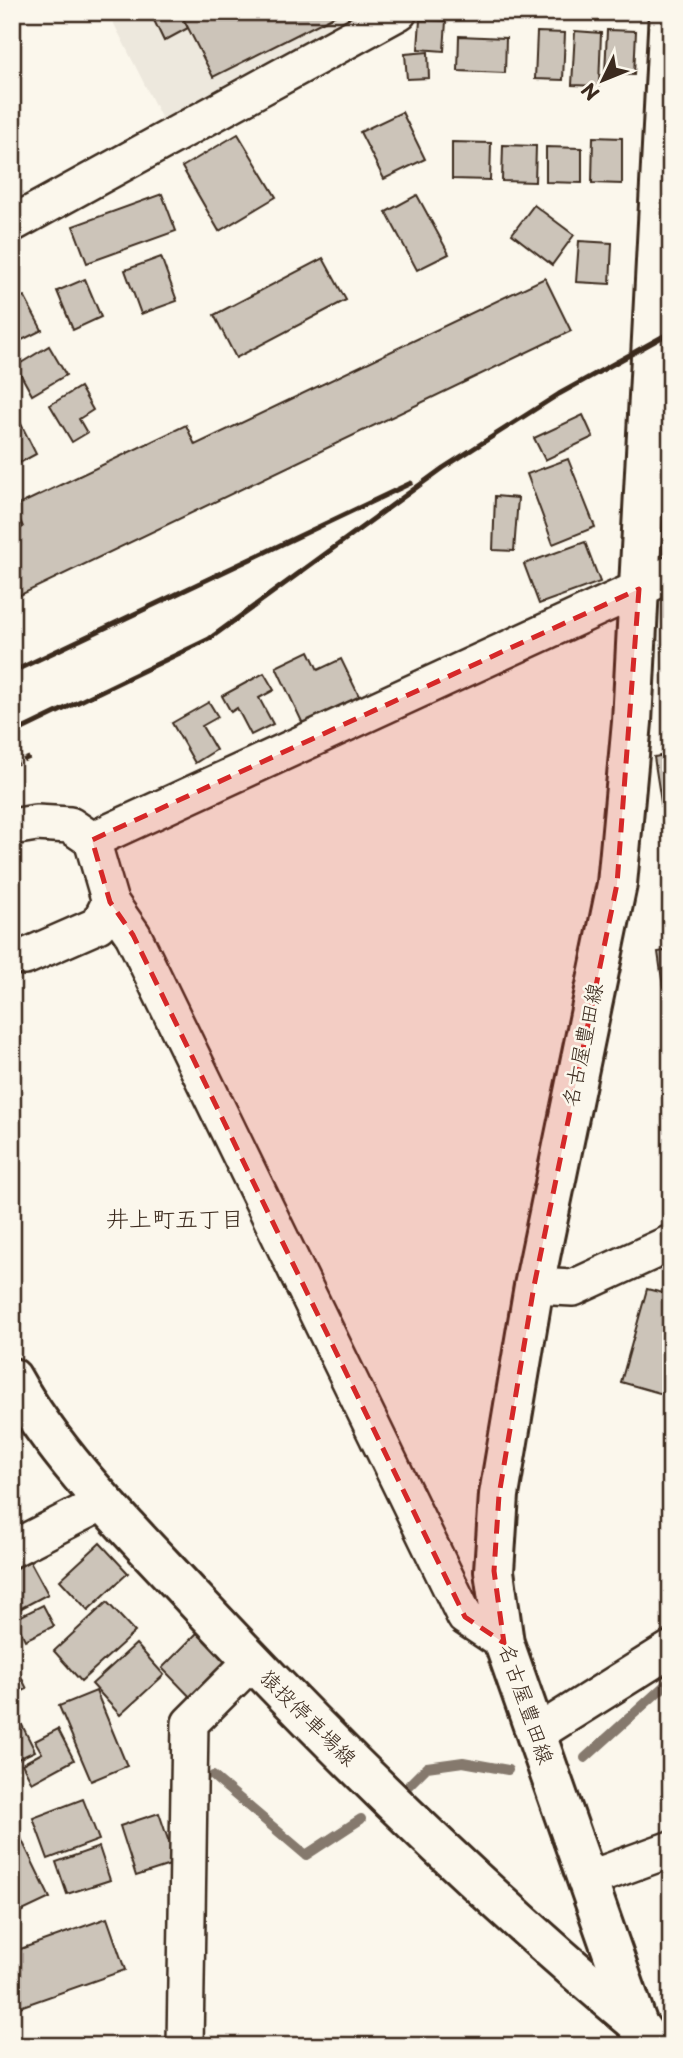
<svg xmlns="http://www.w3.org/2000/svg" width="683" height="2058" viewBox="0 0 683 2058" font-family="'Playpen Sans','Klee One',sans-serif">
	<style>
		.built { fill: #ede8dd }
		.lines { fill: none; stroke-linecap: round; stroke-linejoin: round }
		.stream { stroke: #85796d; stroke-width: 10 }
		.building { fill: #ccc4b9; stroke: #3b2a1e; stroke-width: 2 }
		.minor-casing { stroke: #3b2a1e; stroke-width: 40 }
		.major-casing { stroke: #3b2a1e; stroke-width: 44 }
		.path { stroke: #3b2a1e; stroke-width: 4.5; stroke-dasharray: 7 5; stroke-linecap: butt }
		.minor { stroke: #fbf7ec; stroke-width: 35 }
		.major { stroke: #fbf7ec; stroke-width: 38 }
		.rail { stroke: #3b2a1e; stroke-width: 5 }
		.marked { fill: #d62828; fill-opacity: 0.2; stroke: #d62828; stroke-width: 5; stroke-dasharray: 14 9; stroke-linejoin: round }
		.labels { text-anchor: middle; stroke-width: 5; stroke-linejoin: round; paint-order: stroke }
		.street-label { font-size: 21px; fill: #3b2a1e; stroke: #fbf7ec }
		.neighbourhood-label { font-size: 23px; fill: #3b2a1e; stroke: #fbf7ec }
	</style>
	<rect width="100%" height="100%" fill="#fbf7ec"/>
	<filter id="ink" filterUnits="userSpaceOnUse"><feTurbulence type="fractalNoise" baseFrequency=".0143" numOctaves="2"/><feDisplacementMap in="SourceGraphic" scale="14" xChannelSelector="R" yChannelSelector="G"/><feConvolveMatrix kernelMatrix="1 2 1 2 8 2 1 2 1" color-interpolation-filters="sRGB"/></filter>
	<g filter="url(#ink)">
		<polygon class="built" points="108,12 369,12 166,127"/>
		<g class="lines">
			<g class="stream">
				<polyline points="585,1758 671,1680"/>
				<polyline points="213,1776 306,1855 361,1819"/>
				<polyline points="406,1788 427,1767 463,1762 508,1770"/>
			</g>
		</g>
		<g class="building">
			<polygon points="150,12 180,12 188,28 164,41"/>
			<polygon points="180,12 342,12 213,77"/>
			<polygon points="420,20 446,21 444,51 418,49"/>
			<polygon points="607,30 636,31 634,75 605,74"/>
			<polygon points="575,31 601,33 599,86 572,85"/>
			<polygon points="537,32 565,33 563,80 535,79"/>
			<polygon points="459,36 506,38 505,73 458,71"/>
			<polygon points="428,52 429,78 407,79 405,54"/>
			<polygon points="402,112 425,159 384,179 360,132"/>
			<polygon points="238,134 276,197 219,231 182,167"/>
			<polygon points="593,137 622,138 622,184 592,183"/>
			<polygon points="452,142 491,143 490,180 452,179"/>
			<polygon points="503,145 536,146 535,182 502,181"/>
			<polygon points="546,147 582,148 582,183 546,182"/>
			<polygon points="162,194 176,231 87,263 73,226"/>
			<polygon points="417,195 449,254 417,270 386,212"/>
			<polygon points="534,205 574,235 552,265 512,234"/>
			<polygon points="579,241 612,243 610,284 576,282"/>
			<polygon points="161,257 177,301 141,314 125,270"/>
			<polygon points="323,258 346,300 236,358 214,315"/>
			<polygon points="545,278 571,331 12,599 12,533 23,527 14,507 186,425 195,445"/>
			<polygon points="85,279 101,317 73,330 57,291"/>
			<polygon points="24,296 42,330 12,345 12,302"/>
			<polygon points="49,346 66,375 32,395 16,366"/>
			<polygon points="80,387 93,410 79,419 87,433 72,442 50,405"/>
			<polygon points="583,415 593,437 545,460 534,438"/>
			<polygon points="19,420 36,454 12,467 12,424"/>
			<polygon points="568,459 595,527 553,544 527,474"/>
			<polygon points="495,496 518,498 514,551 493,550"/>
			<polygon points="585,542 600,582 539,604 524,564"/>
			<polygon points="309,651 318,670 341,659 360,698 303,724 276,667"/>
			<polygon points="264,673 274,690 259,698 273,724 251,735 237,708 231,712 222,696"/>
			<polygon points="209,702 218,717 202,726 216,750 195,763 172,723"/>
			<polygon points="671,754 671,814 663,815 654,757"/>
			<polygon points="671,950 671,986 663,987 658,952"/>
			<polygon points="647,1289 671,1295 670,1396 621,1382"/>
			<polygon points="100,1543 128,1573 88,1610 60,1580"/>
			<polygon points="30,1561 48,1594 12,1613 12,1571"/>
			<polygon points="107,1602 135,1632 81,1681 54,1651"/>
			<polygon points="43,1605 54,1626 25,1640 15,1619"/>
			<polygon points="197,1633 234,1670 198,1705 162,1668"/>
			<polygon points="136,1644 164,1675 120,1715 92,1684"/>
			<polygon points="12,1658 27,1689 12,1696"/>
			<polygon points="96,1691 127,1766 91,1781 59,1706"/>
			<polygon points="12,1705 35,1751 12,1762"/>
			<polygon points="58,1729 74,1760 32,1783 22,1764 42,1753 35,1741"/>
			<polygon points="83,1799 99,1840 48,1859 33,1818"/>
			<polygon points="159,1813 176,1863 136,1876 120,1826"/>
			<polygon points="12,1820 50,1898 12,1916"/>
			<polygon points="99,1847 110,1880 67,1894 56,1862"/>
			<polygon points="107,1918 125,1970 20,2007 12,1986 12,1952"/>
		</g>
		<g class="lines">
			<g class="minor-casing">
				<g id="minor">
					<polyline points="12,224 399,12"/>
					<polyline points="12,827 36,823 70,825 92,840 110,902 133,935 465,1617 504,1643"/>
					<polyline points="92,840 671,574"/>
					<polyline points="12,955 25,957 98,925 110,902"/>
					<polyline points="534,1286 573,1288 671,1243"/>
					<polyline points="12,1549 103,1502"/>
					<polyline points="536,1734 671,1649"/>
					<polyline points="586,1880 671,1849"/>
					<polyline points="185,2046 190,1723 252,1661"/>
				</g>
			</g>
			<g class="major-casing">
				<g id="major">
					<path d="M12 1378C57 1459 131 1531 194 1599 333 1748 480 1892 637 2023"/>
					<polyline points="653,2046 638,2025 504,1643 494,1571 499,1495 534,1286 617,884 632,722 669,12"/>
				</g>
			</g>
			<polyline class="path" points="12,765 33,756"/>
			<use href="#minor" class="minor"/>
			<use href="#major" class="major"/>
			<g class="rail">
				<polyline points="12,672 411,483"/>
				<polyline points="12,734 209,639 443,468 559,394 671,332"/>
			</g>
		</g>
	</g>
	<path class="marked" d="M639 589 617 884 534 1286 499 1495 494 1571 504 1643 465 1617 133 935 110 902 92 840Z"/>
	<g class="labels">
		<g class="street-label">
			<text transform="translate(583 1045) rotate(-78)" y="7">名古屋豊田線</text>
			<text transform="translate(526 1704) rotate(71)" y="7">名古屋豊田線</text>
			<text transform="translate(308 1718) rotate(45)" y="7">猿投停車場線</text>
		</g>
		<g class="neighbourhood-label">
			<text x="175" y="1227">井上町五丁目</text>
		</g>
	</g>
	<rect width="683" height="2058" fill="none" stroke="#fbf7ec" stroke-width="42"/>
	<rect x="21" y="21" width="641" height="2016" fill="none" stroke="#3b2a1e" stroke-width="2.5" filter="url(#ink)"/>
	<g transform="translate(603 80) rotate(227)" stroke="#fbf7ec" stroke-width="5" paint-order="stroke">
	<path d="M0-5L12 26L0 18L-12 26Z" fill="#3b2a1e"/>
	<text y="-10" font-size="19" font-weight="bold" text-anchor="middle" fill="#3b2a1e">N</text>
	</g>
</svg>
